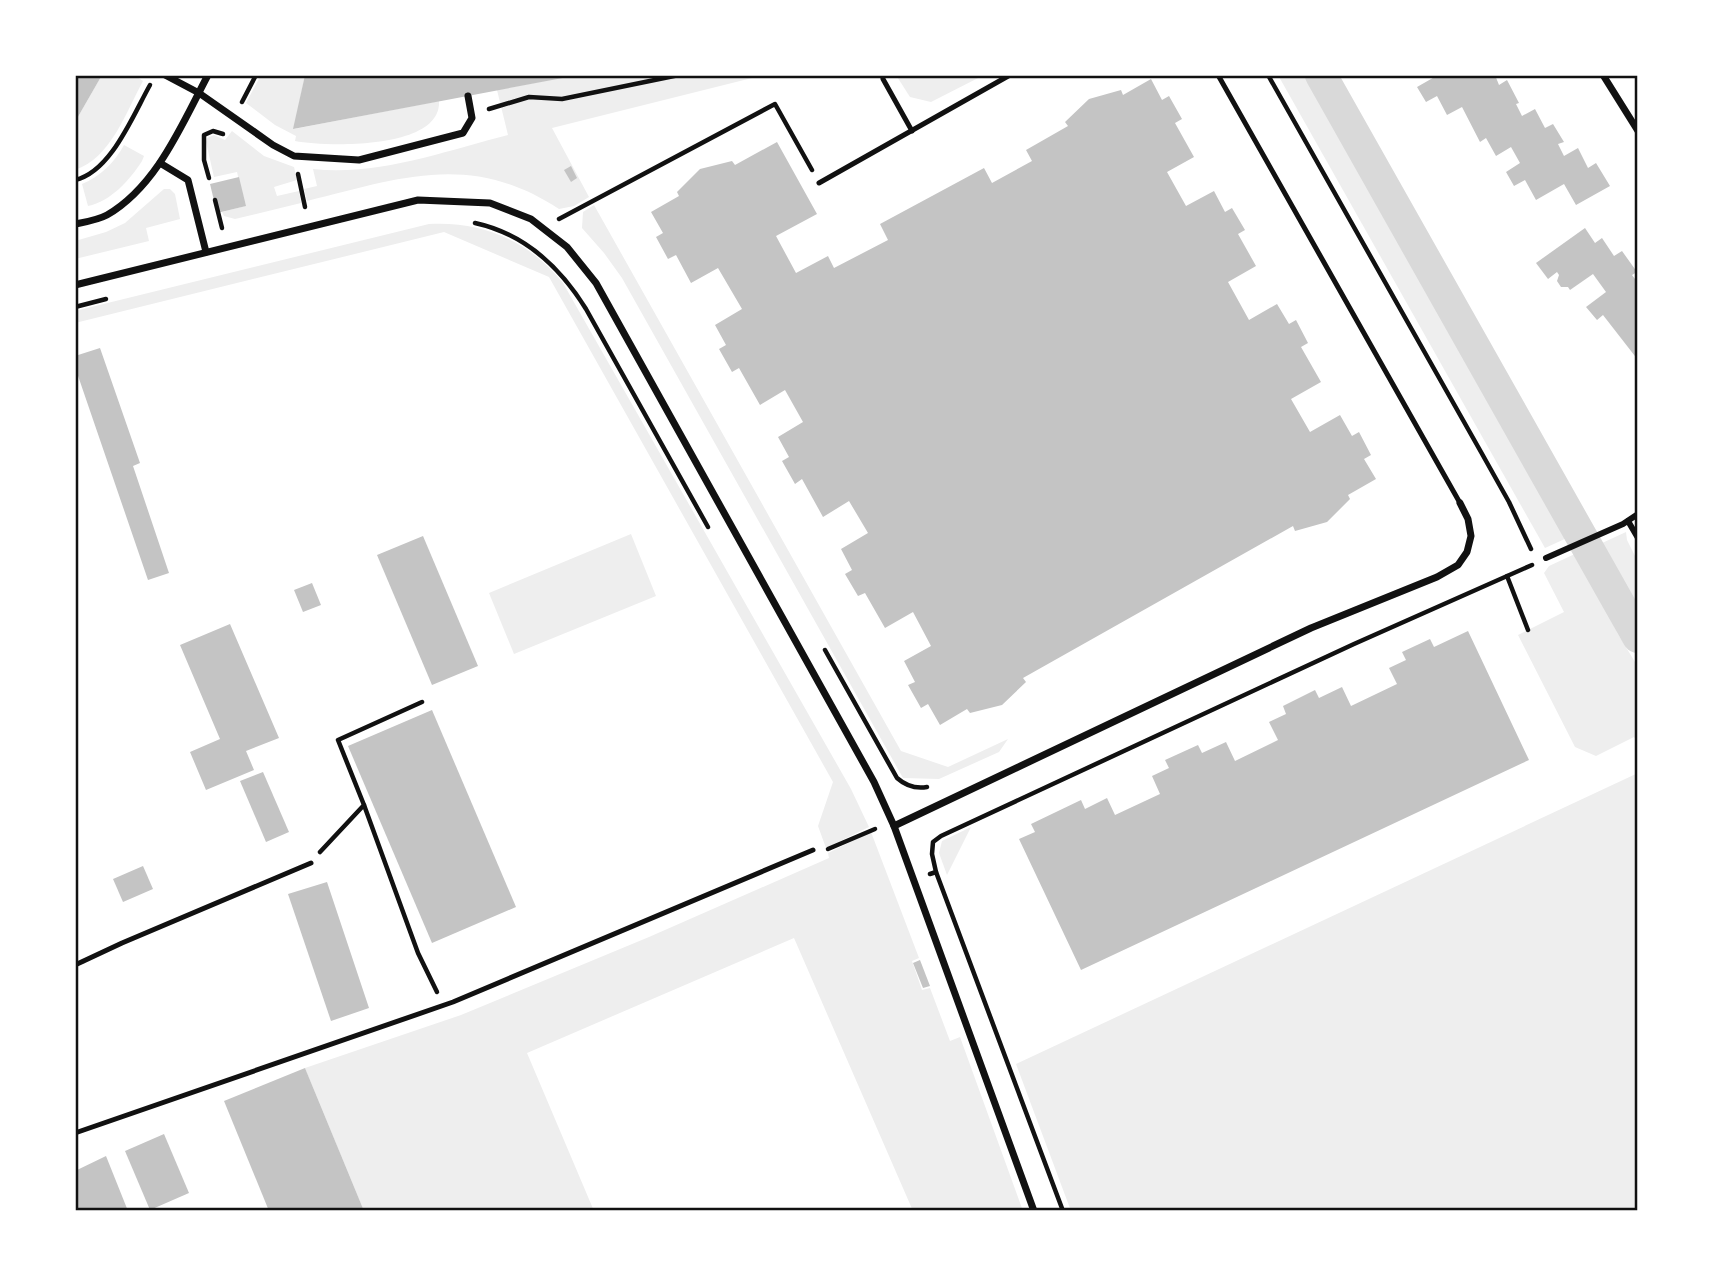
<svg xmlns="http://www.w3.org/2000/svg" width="1713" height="1286" viewBox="0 0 1713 1286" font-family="'Public Sans',sans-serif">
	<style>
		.green { fill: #eee }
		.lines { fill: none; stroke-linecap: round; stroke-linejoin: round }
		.canal { stroke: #d9d9d9; stroke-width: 32 }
		.building { fill: #c4c4c4 }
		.path { stroke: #111; stroke-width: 4.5 }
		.service { stroke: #111; stroke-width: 5 }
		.pedestrian { stroke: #111; stroke-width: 6 }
		.minor { stroke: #111; stroke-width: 7 }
		.neatline { fill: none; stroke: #111; stroke-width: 2.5 }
	</style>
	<rect width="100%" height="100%" fill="#fff"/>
	<g class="green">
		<path d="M102 75H134L143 81C126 112 111 158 75 170V122Z"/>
		<path d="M261 75H305L294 129 439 101C442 150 327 147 295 141L296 136 275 125 246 103Z"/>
		<path d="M575 75H764L552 128 589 197 574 206 559 209C471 151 400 178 307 201L304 189 317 186 313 169C379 176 445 151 508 135L497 90Z"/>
		<polygon points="896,75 984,75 931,102 910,97"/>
		<polygon points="1278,75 1305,75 1567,538 1545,548"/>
		<polygon points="232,131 264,156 294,167 297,180 274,187 277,196 299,191 301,203 235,219 224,216 222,212 245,206 237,172 214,177 206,142 207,138 214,135 225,140"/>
		<path d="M124 145 144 156 142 161C129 181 111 201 88 206L82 184C100 177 115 162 124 145Z"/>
		<polygon points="164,189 170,189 175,194 180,219 146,228 149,241 75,259 75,241 106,232 125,223"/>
		<polygon points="594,205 901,751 948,767 1008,739 999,752 939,779 903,778 622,278 604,253 582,228 583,212"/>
		<path d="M429 224C483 221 529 241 563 283L851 789 869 827 826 848 818 826 833 782 549 277 444 232 75 323V311Z"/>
		<polygon points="1626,532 1627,540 1638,562 1638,611 1600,544"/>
		<polygon points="631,534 656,596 514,654 489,593"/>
		<polygon points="1577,553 1618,634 1638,667 1638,742 1634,737 1596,756 1575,747 1518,635 1564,612 1544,573 1549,566"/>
		<polygon points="1638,773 1638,1211 1071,1211 1016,1064"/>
		<polygon points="971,827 947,875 939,853 942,841"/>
		<polygon points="871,832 919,958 912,961 922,990 930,988 950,1041 960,1037 1023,1211 913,1211 794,938 527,1053 594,1211 364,1211 305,1068 461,1015 649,937 829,858 828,853"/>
	</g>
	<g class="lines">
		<polyline class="canal" points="1321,75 1638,637"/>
	</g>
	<g class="building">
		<polygon points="75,75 102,75 75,122"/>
		<polygon points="305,75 568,75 568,77 293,129"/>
		<polygon points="1438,75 1495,75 1499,85 1507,80 1519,103 1516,104 1522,116 1535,109 1545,128 1553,124 1564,142 1558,144 1564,156 1578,148 1588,168 1596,163 1610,186 1576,205 1564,184 1536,200 1525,180 1514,186 1506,172 1520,163 1511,147 1496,156 1486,138 1480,142 1462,107 1447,115 1437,96 1426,102 1417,87"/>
		<polygon points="1151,79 1162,100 1169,96 1182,119 1175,123 1194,157 1167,172 1186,206 1214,191 1225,212 1232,208 1245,230 1238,234 1256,266 1228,282 1249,320 1277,304 1289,324 1296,320 1308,343 1301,347 1321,382 1291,399 1310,432 1340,415 1352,436 1359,432 1371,455 1364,459 1376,479 1348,495 1350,499 1327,522 1295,531 1293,526 1023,678 1026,682 1002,705 970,713 967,709 940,725 928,704 921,708 908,685 915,682 904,661 931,646 913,612 885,628 865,593 858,596 845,574 852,570 841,549 868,533 849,501 823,517 802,479 795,484 782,461 789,457 778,437 803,422 785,390 760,405 739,368 732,372 719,349 726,345 715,325 742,309 718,268 691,283 676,255 668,259 656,237 663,233 651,212 679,196 677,192 700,169 732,161 735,165 777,142 817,214 776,236 796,273 828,256 834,268 888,240 880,224 984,168 992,183 1032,161 1026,150 1068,126 1065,122 1089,99 1121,90 1123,95"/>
		<polygon points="571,166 577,178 571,182 564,170"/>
		<polygon points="239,177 246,206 217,213 210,184"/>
		<polygon points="1585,228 1595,243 1602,238 1614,256 1622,251 1637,272 1632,275 1638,283 1638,360 1603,315 1597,320 1586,307 1606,292 1593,274 1570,290 1568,287 1561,287 1557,281 1559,275 1557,272 1548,279 1536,263"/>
		<polygon points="100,348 140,463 133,466 169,573 148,580 75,367 75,356"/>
		<polygon points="423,536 478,666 432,685 377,555"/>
		<polygon points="312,583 321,605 303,612 294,590"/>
		<polygon points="230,624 279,738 246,751 254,770 206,790 190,752 220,739 180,645"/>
		<polygon points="1468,631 1529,760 1081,970 1019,839 1035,832 1031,824 1081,800 1085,809 1107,798 1115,815 1160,794 1152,776 1169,768 1165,760 1198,745 1202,753 1226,742 1235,761 1278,740 1269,722 1286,714 1283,706 1315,690 1319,698 1342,687 1351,706 1397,684 1389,668 1406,660 1402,652 1430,639 1434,647"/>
		<polygon points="432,710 516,907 432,943 348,746"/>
		<polygon points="263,772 289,832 266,842 240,781"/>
		<polygon points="143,866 153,889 123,902 113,879"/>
		<polygon points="327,882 369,1008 331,1021 288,894"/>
		<polygon points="920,960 930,986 923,988 913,963"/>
		<polygon points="305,1068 364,1211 269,1211 224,1101"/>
		<polygon points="164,1134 189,1193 150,1210 125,1151"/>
		<polygon points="106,1156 128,1211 75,1211 75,1171"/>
	</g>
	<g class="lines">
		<g class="path">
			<polyline points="1268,75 1481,452 1509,502 1531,549"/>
			<polyline points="242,102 256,75"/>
			<polyline points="489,109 529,97 562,99 679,75"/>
			<polyline points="298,174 305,207"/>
			<polyline points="209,178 204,160 204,135 213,131 223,134"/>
			<path d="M75 180C111 172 133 115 150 85"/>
			<polyline points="215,200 222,228"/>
			<polyline points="559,219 775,104 812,170"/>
			<path d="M475 223C525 234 560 267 586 309L708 527"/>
			<polyline points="75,307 106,299"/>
			<polyline points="1507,576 1528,630"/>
			<path d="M825 650 897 778C906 786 915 789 927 787"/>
			<polyline points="364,805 418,953 437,992"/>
			<polyline points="828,849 875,829"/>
			<polyline points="320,852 364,805 338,740 422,702"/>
			<polyline points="936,872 1063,1211"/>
			<polyline points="930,874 936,872 932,854 933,842 941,836 1354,644 1532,565"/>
		</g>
		<g class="service">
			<polyline points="1218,75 1460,503"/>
			<polyline points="883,79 912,131"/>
			<polyline points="819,183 1010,75"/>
			<polyline points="75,965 122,943 311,863"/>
			<polyline points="75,1133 453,1002 813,850"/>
		</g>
		<g class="pedestrian">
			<polyline points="1628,521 1638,538"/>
			<polyline points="1546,558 1623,524 1638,514"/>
		</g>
		<g class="minor">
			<polyline points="165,75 199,93 273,145 294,156 359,160 463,133 472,118 468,96"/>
			<polyline points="1603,75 1638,131"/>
			<polyline points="160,163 188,180 206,252"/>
			<path d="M75 224C85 222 98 220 107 215 157 186 182 124 208 75"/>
			<polyline points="75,285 418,200 490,203 531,219 567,247 596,283 874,782 894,826 1034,1211"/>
			<polyline points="894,826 1311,628 1437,577 1458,565 1467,552 1471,536 1468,519 1460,503"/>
		</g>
	</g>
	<rect width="1713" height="1286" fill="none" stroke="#ffffff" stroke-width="154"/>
	<rect x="77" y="77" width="1559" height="1132" class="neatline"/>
</svg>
